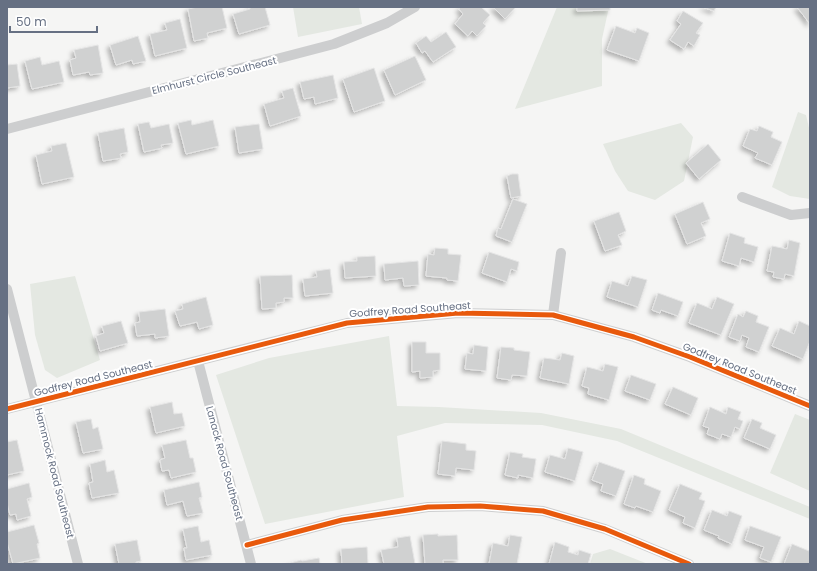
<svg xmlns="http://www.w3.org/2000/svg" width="817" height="571" viewBox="0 0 817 571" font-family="Poppins,sans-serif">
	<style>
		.green { fill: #e4e8e2 }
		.building { fill: #d0d1d1; stroke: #e4e4e4; filter: url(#shadow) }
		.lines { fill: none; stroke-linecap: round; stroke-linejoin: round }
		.street { stroke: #cdcecf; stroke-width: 10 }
		.cycleway-casing { stroke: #fff; stroke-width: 8 }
		.cycleway { stroke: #e8590c; stroke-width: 5 }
		.labels { text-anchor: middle; stroke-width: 4; stroke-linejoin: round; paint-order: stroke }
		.street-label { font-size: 10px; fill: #667083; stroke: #fff }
	</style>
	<defs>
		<filter id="shadow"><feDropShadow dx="-3" dy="3" stdDeviation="2" flood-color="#0004"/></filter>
	</defs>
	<rect width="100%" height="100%" fill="#f5f5f4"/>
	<g class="green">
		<polygon points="293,7 359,7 362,24 298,37"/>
		<polygon points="557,7 609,7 602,39 602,86 515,109"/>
		<polygon points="798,112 806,115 810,132 810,199 790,196 772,187"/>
		<polygon points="681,123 693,137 684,181 655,200 628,191 615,171 603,144"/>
		<polygon points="75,276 100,360 57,378 45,370 35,335 30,284"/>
		<polygon points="389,336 397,406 439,407 541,413 621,429 810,507 810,519 617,441 542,425 445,423 397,436 404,497 265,524 216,375 269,358"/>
		<polygon points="795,414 810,420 810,491 770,473"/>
		<polygon points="610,549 648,564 590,564 593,554"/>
	</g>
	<g class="building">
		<polygon points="198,7 222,7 227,28 207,33 208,38 194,41 188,9"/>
		<polygon points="250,7 265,7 270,25 239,34 233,14 250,9"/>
		<polygon points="461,7 481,7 490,15 483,23 486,26 477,36 472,31 468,36 455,24 463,14 459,9"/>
		<polygon points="493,7 516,7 505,19"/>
		<polygon points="577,7 610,7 610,10 577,11"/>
		<polygon points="703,7 716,7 714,11"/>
		<polygon points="797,7 810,7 810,24"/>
		<polygon points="683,11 703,23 696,33 700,35 694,46 688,42 684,49 670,40 681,24 677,21"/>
		<polygon points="180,19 187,48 155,56 150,34 167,30 165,23"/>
		<polygon points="616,26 635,33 637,28 649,33 639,61 607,50"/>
		<polygon points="446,32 456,47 433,62 425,51 422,53 416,43 426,36 431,42"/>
		<polygon points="138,36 146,61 133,64 132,60 116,65 110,45"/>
		<polygon points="98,45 103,73 90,75 89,72 73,75 70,60 76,58 74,50"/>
		<polygon points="415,56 426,80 395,95 384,70"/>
		<polygon points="40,57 42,65 59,61 64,82 32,89 25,61"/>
		<polygon points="17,64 20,86 7,88 7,65"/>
		<polygon points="374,68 385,101 354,112 343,79"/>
		<polygon points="333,75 338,98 315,104 314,97 304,99 300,82"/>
		<polygon points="293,88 301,116 270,126 264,104 284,98 282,91"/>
		<polygon points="191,120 192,125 213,120 219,146 186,154 178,123"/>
		<polygon points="149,122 151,128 169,124 173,143 161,145 162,148 144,152 138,124"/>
		<polygon points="259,124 263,149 239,153 235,127"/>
		<polygon points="759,126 773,132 771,137 782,142 772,165 755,158 758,153 743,146 750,129 757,131"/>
		<polygon points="124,128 128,152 120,154 121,158 103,161 98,133"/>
		<polygon points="66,143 74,177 42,184 36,155 52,151 51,146"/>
		<polygon points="708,144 721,160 699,179 686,163"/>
		<polygon points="512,174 518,174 521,196 511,198 507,176"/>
		<polygon points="513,199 527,204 512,242 496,236 498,228 501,229"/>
		<polygon points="703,202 710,219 701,223 706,236 687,244 675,214"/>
		<polygon points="619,212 626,231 618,235 622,245 605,251 594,221"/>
		<polygon points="730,233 745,238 744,243 758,247 754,262 741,258 739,266 722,261"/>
		<polygon points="789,240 800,243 794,276 785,274 784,279 773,277 774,272 767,271 772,246 787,249"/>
		<polygon points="435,248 448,249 448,254 461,255 458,281 447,280 447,278 426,276 428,254 434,255"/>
		<polygon points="489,252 519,262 517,271 511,269 507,282 482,273"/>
		<polygon points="375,256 376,276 345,278 344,262 357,261 357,257"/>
		<polygon points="418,261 419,285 404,286 403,278 385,280 384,264"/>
		<polygon points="330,269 333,293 305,296 303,279 317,277 316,271"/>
		<polygon points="292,275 293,298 284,298 284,302 276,303 276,308 262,309 260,276"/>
		<polygon points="632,276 647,280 638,307 607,297 612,281 628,286"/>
		<polygon points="658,293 683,302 678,316 661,310 660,313 652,310"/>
		<polygon points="206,297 213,325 199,329 197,322 180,326 175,311 183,309 182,304"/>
		<polygon points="717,297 734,304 721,335 689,323 697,303 712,309"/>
		<polygon points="165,309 169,336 155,338 155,334 137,336 135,323 140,322 139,312"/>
		<polygon points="746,311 758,316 756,322 769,327 759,352 746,347 749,338 742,335 740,341 729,337 738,314 743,317"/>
		<polygon points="121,321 128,343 100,351 96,336 104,333 102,326"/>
		<polygon points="799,321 810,326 810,341 803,359 772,346 780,328 794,334"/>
		<polygon points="412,342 426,342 426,353 440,353 440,370 433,371 433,377 420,378 420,371 412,372"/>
		<polygon points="474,345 488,347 486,371 465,369 467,353 473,354"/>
		<polygon points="501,347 514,348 514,350 530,352 527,376 512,375 511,380 497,378"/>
		<polygon points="562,353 574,356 569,384 540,378 544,358 560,360"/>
		<polygon points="605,364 618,367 609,400 588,394 589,388 582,386 587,367 603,371"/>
		<polygon points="631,375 656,384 650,400 625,391"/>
		<polygon points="673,387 698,398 691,415 665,404"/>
		<polygon points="172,402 174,414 182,413 185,426 156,433 150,407"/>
		<polygon points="710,407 726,414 728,407 741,412 738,419 743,421 740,429 735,427 731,437 722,434 720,439 707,434 709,428 703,426"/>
		<polygon points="91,419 93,429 98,427 103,449 83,453 76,422"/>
		<polygon points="752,419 762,423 760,428 776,435 770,449 744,438"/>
		<polygon points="17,440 24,471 7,475 7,442"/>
		<polygon points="186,440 190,458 193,458 196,472 171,478 169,470 162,471 160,460 165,458 162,445"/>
		<polygon points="442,441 466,444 466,450 476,451 474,470 456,468 455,476 438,474"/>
		<polygon points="568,448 583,452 575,481 545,472 550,455 565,459"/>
		<polygon points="510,452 523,454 522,457 536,459 533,478 518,475 518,478 505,475"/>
		<polygon points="105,460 107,472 114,470 119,493 92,498 89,483 93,482 90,464"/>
		<polygon points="599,462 625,471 616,496 601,491 603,484 592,480"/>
		<polygon points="634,475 645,479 644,484 661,491 653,512 636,506 635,508 624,504"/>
		<polygon points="199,482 202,497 199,498 203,513 187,516 183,501 167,505 164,490"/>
		<polygon points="29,483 32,497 27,499 31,516 17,520 16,514 10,515 7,503 7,489"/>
		<polygon points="680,484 702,493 699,499 705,501 695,528 683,523 685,517 669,510"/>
		<polygon points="712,510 727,516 729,511 742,516 732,544 718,538 719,536 704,530"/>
		<polygon points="34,525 39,543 37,544 40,558 13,564 7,542 7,532"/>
		<polygon points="198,526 201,542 209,540 212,555 186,560 184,548 187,548 183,529"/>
		<polygon points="750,526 781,537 771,562 760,558 764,547 745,540"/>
		<polygon points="438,534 438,536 457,535 458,560 443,560 443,564 425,564 423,535"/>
		<polygon points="510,535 522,537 517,564 489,564 493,543 508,546"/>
		<polygon points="410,536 415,564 384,564 381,550 398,547 397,538"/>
		<polygon points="137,540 141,561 136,562 136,564 119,564 115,544"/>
		<polygon points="555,542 569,547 568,552 578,555 579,550 591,554 588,564 549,564"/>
		<polygon points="792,544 809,551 810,549 810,564 784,564"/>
		<polygon points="367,547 368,564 342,564 341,549"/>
		<polygon points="319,558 320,564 287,564 301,560 302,561"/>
	</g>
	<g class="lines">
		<g class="street">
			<polyline points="7,129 334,44 387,23 415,7"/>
			<polyline points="742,197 791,215 810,213"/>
			<polyline points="7,289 78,564"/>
			<polyline points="553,315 561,253"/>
			<polyline points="198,361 251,564"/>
			<polyline points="7,409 347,323 458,313 553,315 634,337 690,357 810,406"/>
			<polyline points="247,545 342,520 428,507 480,506 543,511 605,529 689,564"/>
		</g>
		<g class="cycleway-casing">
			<g id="cycleway">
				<polyline points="7,409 347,323 458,313 553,315 634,337 690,357 810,406"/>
				<polyline points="247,545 342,520 428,507 480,506 543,511 605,529 689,564"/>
			</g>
		</g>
		<use href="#cycleway" class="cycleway"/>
	</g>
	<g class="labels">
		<g class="street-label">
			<text transform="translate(214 75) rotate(-14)" y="4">Elmhurst Circle Southeast</text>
			<text transform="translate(410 309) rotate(-4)" y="4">Godfrey Road Southeast</text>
			<text transform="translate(740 368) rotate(22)" y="4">Godfrey Road Southeast</text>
			<text transform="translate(93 378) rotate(-14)" y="4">Godfrey Road Southeast</text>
			<text transform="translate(225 463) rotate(75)" y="4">Lanack Road Southeast</text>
			<text transform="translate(55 473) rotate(76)" y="4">Hammock Road Southeast</text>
		</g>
	</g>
	<rect width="817" height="571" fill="none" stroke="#667083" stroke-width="16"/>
	<path d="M10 26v6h87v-6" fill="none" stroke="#667083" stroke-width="2"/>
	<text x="16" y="26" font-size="12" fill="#667083" stroke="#ffffff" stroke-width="3" paint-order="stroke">50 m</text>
</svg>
